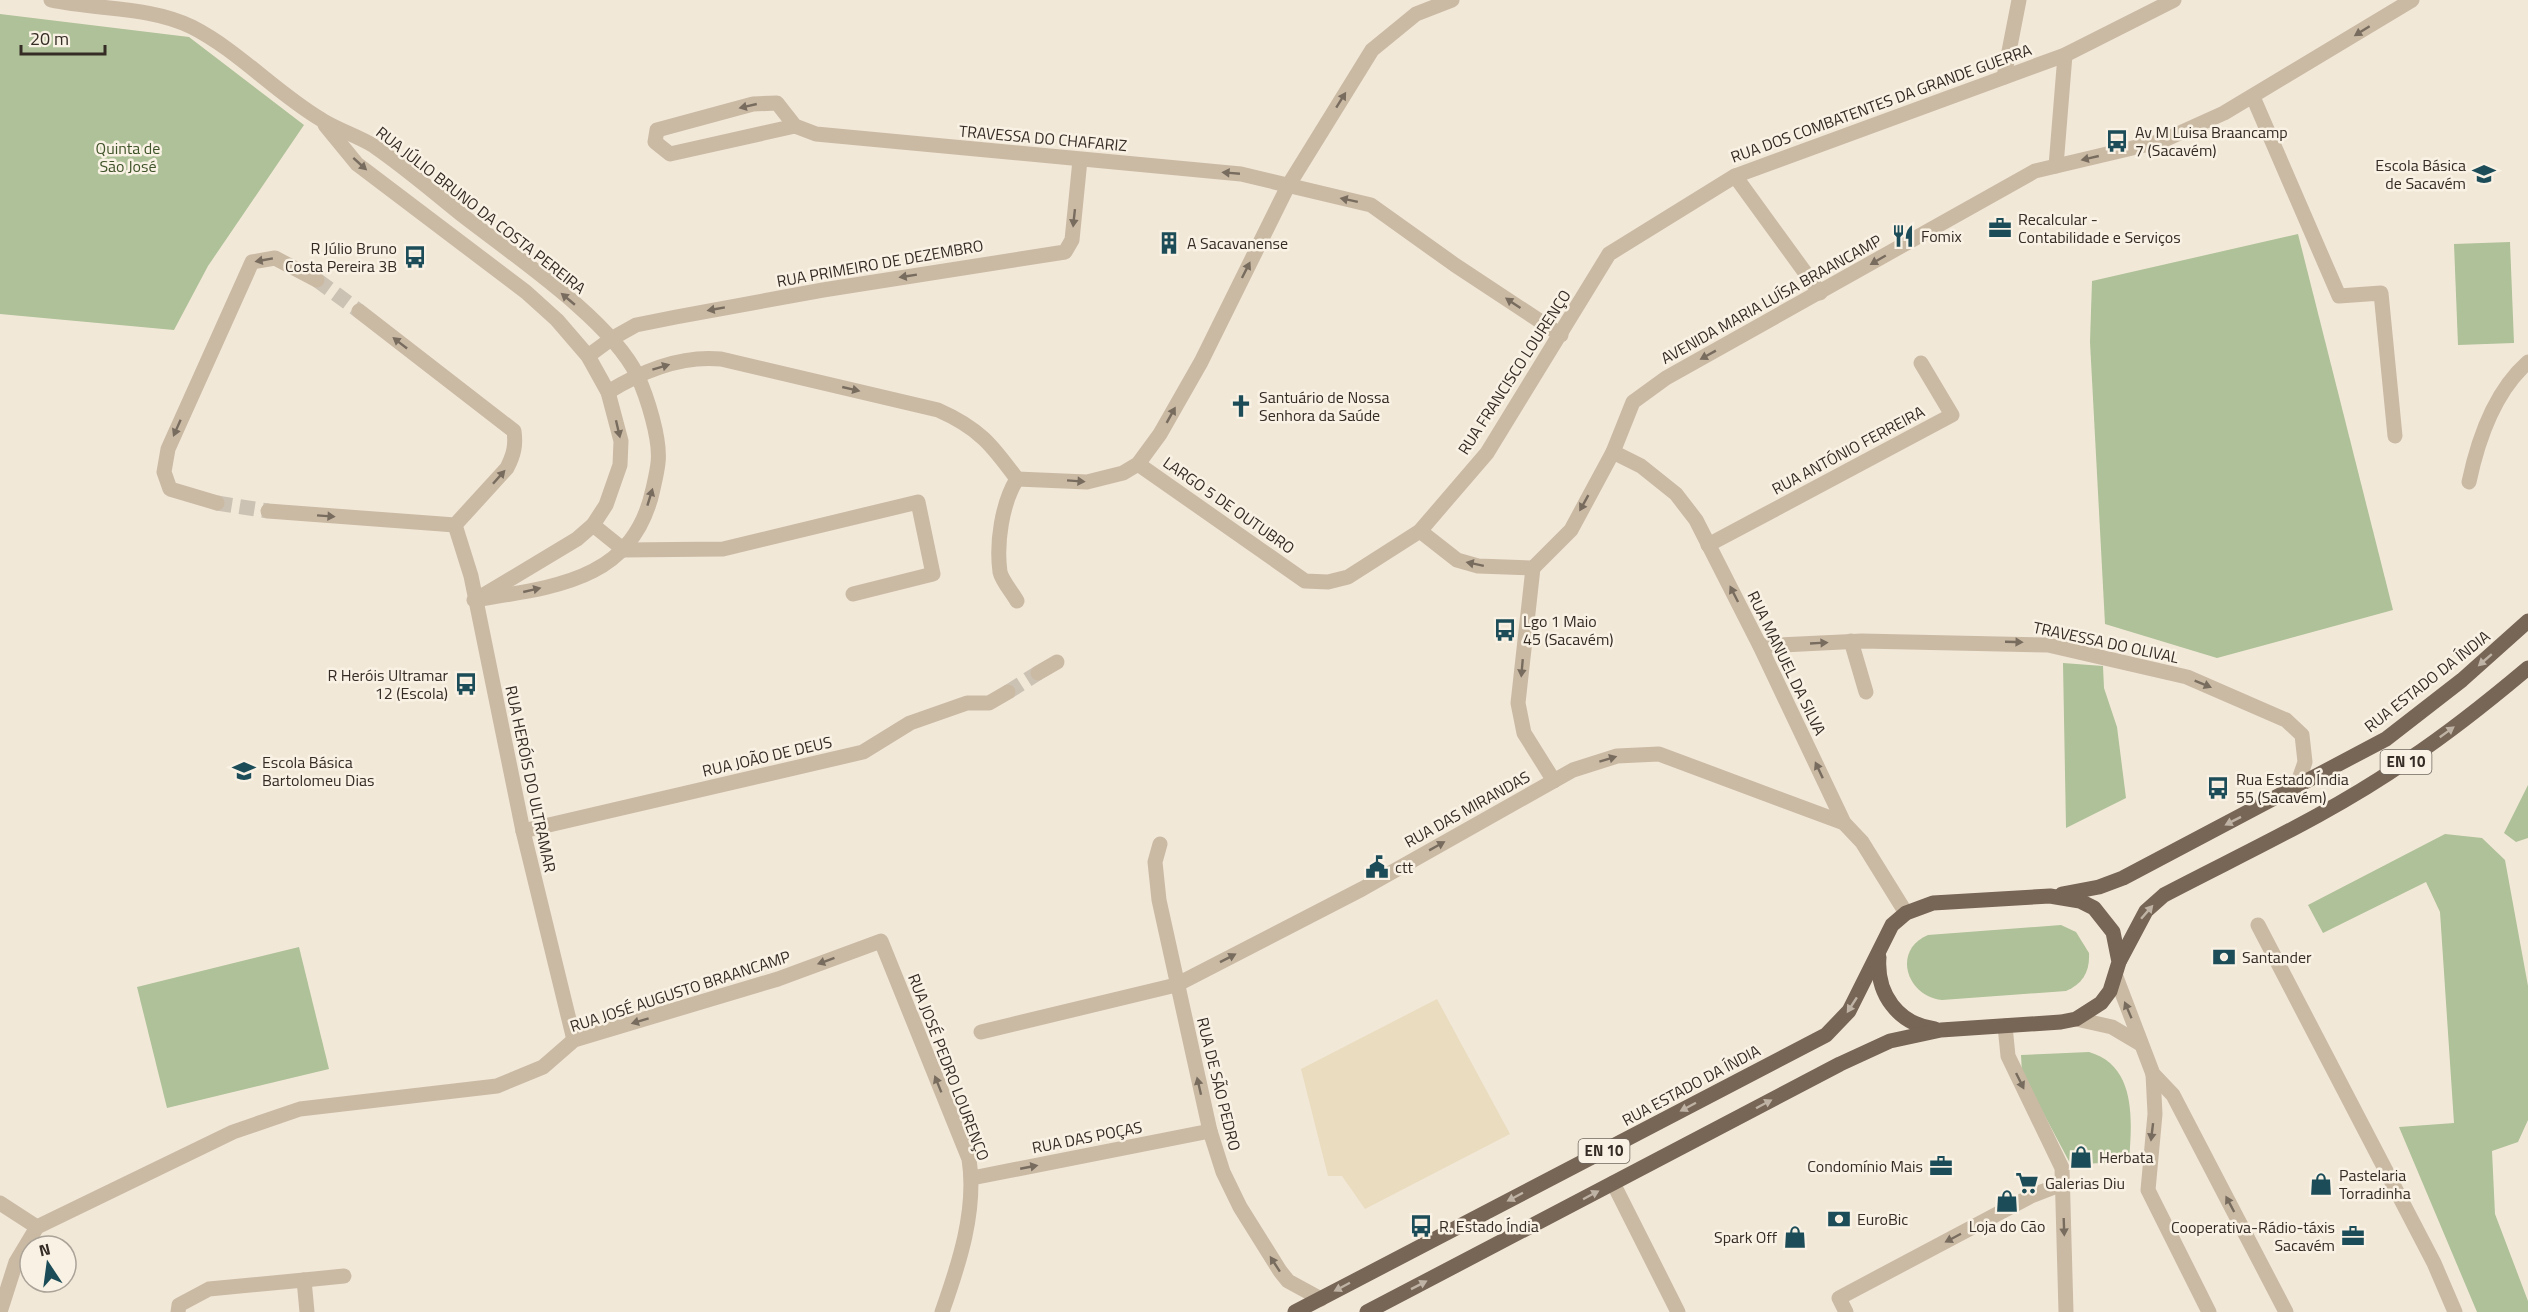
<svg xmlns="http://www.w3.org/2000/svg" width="2528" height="1312" viewBox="0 0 2528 1312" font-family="'Titillium Web',sans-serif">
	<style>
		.green { fill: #aec198 }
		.plaza { fill: #eadcbf }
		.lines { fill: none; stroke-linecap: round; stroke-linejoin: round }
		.minor-tunnel { stroke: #ccc2b4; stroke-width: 15; stroke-dasharray: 15 8; stroke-linecap: butt }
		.minor { stroke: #cabaa4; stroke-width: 15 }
		.primary { stroke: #776556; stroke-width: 15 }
		.oneway { fill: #786c5f }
		.oneway2 { fill: #beb3a4 }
		.labels { text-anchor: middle; stroke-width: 5; stroke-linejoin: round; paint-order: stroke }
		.shield { fill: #f9f2e4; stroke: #70675f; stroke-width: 1.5 }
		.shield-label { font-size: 15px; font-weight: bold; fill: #352c26 }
		.street-label { font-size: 16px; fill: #352c26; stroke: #f9f2e4 }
		.poi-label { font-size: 16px; fill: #352c26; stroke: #f9f2e4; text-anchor: start }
		.park-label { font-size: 16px; fill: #3f5329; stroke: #f9f2e4 }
	</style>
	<rect width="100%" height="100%" fill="#f2e8d8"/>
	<g class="green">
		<polygon points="0,14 189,37 304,125 208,266 174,330 0,314"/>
		<polygon points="2298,234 2393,610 2217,658 2105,624 2090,342 2092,281"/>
		<polygon points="2510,242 2514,343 2458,345 2454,244"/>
		<polygon points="2063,663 2103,666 2104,688 2117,727 2126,798 2066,828"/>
		<polygon points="2528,785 2528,838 2516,842 2504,833"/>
		<polygon points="2445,834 2482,838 2505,860 2528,986 2528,1120 2518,1142 2492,1151 2495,1214 2528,1301 2528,1312 2477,1312 2399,1127 2454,1123 2440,912 2426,882 2323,933 2308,905"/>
		<path d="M2061 925 2076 932 2089 953C2090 971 2083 984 2066 991L1942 1000C1906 996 1892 950 1928 935Z"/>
		<polygon points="299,947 329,1069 167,1108 137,987"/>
		<path d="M2089 1052C2137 1066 2132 1121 2129 1161L2071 1165 2022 1073 2021 1055Z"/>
	</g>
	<polygon class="plaza" points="1437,999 1510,1134 1365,1209 1342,1176 1328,1176 1301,1069"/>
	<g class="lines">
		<g class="minor-tunnel">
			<polyline points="317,280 359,311"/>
			<polyline points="217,503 268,511"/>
			<polyline points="1008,692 1038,673"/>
		</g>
		<g class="minor">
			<path d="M51 0C96 10 150 6 192 27 239 51 276 93 322 120 338 130 358 136 374 146 406 168 436 194 466 218 515 256 611 321 637 375 647 396 661 440 658 463 657 472 655 480 653 489 633 582 553 587 474 600"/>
			<polyline points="2004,77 2019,0"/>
			<polyline points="2253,97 2339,296 2381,293 2395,436"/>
			<polyline points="325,125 357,164 526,292 557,320 588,356 608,392 621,441 620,465 606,505 593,525 577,539 482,596"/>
			<polyline points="795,126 670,154 655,142 657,130 753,104 777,103 795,126 816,134 1241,174 1371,205 1455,265 1561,335"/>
			<polyline points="2056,166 2065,55"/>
			<polyline points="1735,176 1820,293"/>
			<polyline points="588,356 611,339 636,325 676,317 823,290 1065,252 1072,240 1080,160"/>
			<path d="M608 392C642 371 681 355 721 359L938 410C979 428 992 445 1017 479"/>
			<polyline points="1613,452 1641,466 1676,494 1696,520 1760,646 1844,823 1862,842 1906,913"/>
			<polyline points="1138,464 1305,581 1328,582 1348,577 1420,531 1487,453 1609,254 1735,176 2065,55 2174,0"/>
			<polyline points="1017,479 1087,482 1123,473 1138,464 1160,434 1201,362 1288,186 1372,50 1416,14 1452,0"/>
			<path d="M2469 482C2478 439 2494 392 2528 362"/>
			<polyline points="217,503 170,489 164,472 168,449 252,262 275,258 317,280"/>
			<path d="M268 511 455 525 507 468C514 454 516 445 514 431L359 311"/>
			<polyline points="455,525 471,576 523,831 574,1040"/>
			<polyline points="593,525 624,550 723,549 918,502 933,574 853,594"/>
			<polyline points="1420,531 1457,560 1478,566 1533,568 1571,530 1613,452 1633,402 1666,378 2035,171 2162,141 2224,113 2412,0"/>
			<polyline points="1708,545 1952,415 1921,363"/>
			<polyline points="1533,568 1518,703 1524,733 1554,781"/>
			<path d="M1017 601C1012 592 1002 581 1000 572 996 543 1002 503 1017 479"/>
			<polyline points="1851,641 1866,692"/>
			<polyline points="1760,646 1862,641 2048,645 2187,677 2286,720 2302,735 2305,762 2296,788"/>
			<polyline points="1038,673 1057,662"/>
			<polyline points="523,831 863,752 910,723 967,703 989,703 1008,692"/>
			<polyline points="1160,844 1155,862 1159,900 1210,1131 1223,1172 1240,1207 1280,1271 1288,1281 1321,1299"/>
			<polyline points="2258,925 2434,1263 2455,1312"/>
			<polyline points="2116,977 2153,1074 2173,1095 2286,1312"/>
			<polyline points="2076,1019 2112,1027 2139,1043"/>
			<polyline points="2005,1026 2008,1056 2062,1168 2066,1312"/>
			<polyline points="981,1032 1176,985 1362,889 1573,770 1617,756 1659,754 1844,823"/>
			<polyline points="2153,1074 2155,1114 2148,1190 2209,1312"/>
			<polyline points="972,1178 1210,1131"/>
			<polyline points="1613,1183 1678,1312"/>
			<polyline points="0,1203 37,1227"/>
			<polyline points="304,1280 344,1276"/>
			<path d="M0 1312 16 1262 37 1227 233 1132 300 1109 497 1086 543 1067 574 1040 778 979 881 941 969 1159C977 1210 959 1264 942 1312"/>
			<polyline points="178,1312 179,1305 209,1289 304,1280 307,1312"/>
			<polyline points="1846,1312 1839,1298 2031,1196 2062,1184"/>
		</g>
		<g class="primary">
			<polyline points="2062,894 2099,887 2123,878 2386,739 2462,680 2528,621"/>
			<path d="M1879 957C1876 994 1898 1024 1935 1029"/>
			<path d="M2120 960 2146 911 2164 895C2246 852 2332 813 2408 760 2450 732 2490 700 2528 668"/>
			<polyline points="1295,1312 1826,1035 1849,1011 1892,925 1906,913 1933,903 2050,896 2080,901 2094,908 2113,932 2119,962 2110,991 2101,1003 2076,1019 2061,1022 1941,1030 1890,1041 1840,1064 1367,1312"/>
		</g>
	</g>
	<defs><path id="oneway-solid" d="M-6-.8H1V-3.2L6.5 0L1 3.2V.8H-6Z" transform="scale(1.5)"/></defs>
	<g class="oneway">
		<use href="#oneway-solid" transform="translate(2362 31) rotate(148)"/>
		<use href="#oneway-solid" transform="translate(1341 100) rotate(-58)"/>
		<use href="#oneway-solid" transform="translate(748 106) rotate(167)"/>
		<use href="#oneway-solid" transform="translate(2090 158) rotate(167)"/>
		<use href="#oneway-solid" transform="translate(360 164) rotate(42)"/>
		<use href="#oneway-solid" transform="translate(1231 173) rotate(-175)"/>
		<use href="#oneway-solid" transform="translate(1349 200) rotate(-168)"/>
		<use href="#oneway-solid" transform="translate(1074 218) rotate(96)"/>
		<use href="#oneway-solid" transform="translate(264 260) rotate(170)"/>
		<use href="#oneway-solid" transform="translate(1878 260) rotate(150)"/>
		<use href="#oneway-solid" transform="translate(1246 270) rotate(-63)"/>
		<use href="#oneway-solid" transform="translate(908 276) rotate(171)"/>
		<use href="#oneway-solid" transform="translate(568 299) rotate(-140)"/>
		<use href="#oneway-solid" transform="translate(1513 303) rotate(-146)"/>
		<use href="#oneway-solid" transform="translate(716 309) rotate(170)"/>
		<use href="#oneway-solid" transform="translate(400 343) rotate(-142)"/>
		<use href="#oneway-solid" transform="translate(1708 355) rotate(151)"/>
		<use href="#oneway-solid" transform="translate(661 367) rotate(-17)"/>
		<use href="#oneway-solid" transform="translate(851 389) rotate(13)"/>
		<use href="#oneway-solid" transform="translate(1171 415) rotate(-61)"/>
		<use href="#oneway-solid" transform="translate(177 428) rotate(114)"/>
		<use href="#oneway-solid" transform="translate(618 429) rotate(77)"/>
		<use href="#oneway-solid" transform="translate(499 477) rotate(-48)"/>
		<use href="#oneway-solid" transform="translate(1076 481) rotate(4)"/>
		<use href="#oneway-solid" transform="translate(650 497) rotate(-73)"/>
		<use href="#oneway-solid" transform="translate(1584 503) rotate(119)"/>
		<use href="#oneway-solid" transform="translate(326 516) rotate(4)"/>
		<use href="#oneway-solid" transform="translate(1475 564) rotate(-168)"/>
		<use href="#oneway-solid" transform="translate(532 590) rotate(-13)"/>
		<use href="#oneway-solid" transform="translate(1734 594) rotate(-117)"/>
		<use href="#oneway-solid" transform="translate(2014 642) rotate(2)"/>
		<use href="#oneway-solid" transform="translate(1819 643) rotate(-3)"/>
		<use href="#oneway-solid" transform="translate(1522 668) rotate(95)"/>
		<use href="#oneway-solid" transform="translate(2203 684) rotate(22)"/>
		<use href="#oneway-solid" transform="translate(1608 759) rotate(-17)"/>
		<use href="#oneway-solid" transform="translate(1819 770) rotate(-115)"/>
		<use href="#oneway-solid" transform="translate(1437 846) rotate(-29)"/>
		<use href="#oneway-solid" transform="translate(1228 958) rotate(-27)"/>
		<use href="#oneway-solid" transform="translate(826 961) rotate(160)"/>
		<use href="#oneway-solid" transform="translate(2128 1010) rotate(-113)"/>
		<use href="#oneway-solid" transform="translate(640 1021) rotate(163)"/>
		<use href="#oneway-solid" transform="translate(2020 1081) rotate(64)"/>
		<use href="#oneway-solid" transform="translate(938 1084) rotate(-112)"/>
		<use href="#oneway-solid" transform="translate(1199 1086) rotate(-103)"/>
		<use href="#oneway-solid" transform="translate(2152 1132) rotate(97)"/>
		<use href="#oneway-solid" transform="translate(1029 1167) rotate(-11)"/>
		<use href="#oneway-solid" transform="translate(2230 1204) rotate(-118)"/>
		<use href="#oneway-solid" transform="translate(2064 1227) rotate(88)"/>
		<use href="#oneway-solid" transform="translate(1953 1238) rotate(152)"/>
		<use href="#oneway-solid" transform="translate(1275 1264) rotate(-123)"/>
	</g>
	<g class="oneway2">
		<use href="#oneway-solid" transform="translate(2485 660) rotate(139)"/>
		<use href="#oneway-solid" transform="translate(2447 732) rotate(-36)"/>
		<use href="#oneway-solid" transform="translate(2233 821) rotate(153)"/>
		<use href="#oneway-solid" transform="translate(2147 912) rotate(-49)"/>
		<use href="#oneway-solid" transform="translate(1852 1005) rotate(123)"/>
		<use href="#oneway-solid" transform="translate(1764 1104) rotate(-28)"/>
		<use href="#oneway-solid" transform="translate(1688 1107) rotate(152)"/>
		<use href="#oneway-solid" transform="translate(1591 1195) rotate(-28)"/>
		<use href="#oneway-solid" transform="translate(1515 1197) rotate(152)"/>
		<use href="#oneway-solid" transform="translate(1419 1285) rotate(-27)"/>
		<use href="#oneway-solid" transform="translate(1342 1287) rotate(152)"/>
	</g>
	<defs>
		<g id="bus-bare" transform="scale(1.8)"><path d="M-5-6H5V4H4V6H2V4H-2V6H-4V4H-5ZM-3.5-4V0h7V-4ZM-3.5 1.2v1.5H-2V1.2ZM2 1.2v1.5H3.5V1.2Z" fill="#1b4c57" stroke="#f9f2e4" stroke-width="2.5" paint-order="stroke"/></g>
		<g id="school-bare" transform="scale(1.8)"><path d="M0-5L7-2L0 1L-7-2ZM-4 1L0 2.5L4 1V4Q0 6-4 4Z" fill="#1b4c57" stroke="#f9f2e4" stroke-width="2.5" paint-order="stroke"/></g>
		<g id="office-bare" transform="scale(1.8)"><path d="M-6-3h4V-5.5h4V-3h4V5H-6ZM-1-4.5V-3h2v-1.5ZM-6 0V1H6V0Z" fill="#1b4c57" stroke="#f9f2e4" stroke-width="2.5" paint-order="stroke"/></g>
		<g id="restaurant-bare" transform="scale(1.8)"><path d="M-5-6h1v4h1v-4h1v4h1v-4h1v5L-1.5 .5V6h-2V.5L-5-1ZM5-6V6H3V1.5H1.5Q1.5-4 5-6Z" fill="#1b4c57" stroke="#f9f2e4" stroke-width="2.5" paint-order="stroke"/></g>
		<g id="building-bare" transform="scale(1.8)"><path d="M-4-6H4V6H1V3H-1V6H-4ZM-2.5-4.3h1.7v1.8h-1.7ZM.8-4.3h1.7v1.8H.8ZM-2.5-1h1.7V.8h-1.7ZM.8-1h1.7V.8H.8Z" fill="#1b4c57" stroke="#f9f2e4" stroke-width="2.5" paint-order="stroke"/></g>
		<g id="church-bare" transform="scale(1.8)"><path d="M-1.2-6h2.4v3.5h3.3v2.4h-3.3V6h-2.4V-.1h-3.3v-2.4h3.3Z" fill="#1b4c57" stroke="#f9f2e4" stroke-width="2.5" paint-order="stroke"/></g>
		<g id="civic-bare" transform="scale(1.8)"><path d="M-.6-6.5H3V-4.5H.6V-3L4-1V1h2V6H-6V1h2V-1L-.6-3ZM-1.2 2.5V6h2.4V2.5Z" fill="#1b4c57" stroke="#f9f2e4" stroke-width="2.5" paint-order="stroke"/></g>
		<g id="bank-bare" transform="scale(1.8)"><path d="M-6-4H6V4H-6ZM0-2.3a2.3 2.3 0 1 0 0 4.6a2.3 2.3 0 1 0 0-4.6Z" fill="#1b4c57" stroke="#f9f2e4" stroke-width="2.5" paint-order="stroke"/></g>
		<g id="shop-bare" transform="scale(1.8)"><path d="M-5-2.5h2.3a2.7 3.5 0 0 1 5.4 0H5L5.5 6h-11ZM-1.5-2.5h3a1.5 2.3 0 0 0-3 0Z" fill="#1b4c57" stroke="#f9f2e4" stroke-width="2.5" paint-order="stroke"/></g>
		<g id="supermarket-bare" transform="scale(1.8)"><path d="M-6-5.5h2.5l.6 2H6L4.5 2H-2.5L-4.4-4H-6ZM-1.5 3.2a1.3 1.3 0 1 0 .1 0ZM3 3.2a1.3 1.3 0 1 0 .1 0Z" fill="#1b4c57" stroke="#f9f2e4" stroke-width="2.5" paint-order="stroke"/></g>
	</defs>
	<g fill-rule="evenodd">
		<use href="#bus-bare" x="2117" y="141"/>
		<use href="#school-bare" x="2484" y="174"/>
		<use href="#office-bare" x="2000" y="228"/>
		<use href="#restaurant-bare" x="1903" y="236"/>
		<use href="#building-bare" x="1169" y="243"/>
		<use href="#bus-bare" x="415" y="257"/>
		<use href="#church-bare" x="1241" y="406"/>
		<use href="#bus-bare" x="1505" y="630"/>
		<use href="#bus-bare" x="466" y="684"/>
		<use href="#school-bare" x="244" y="771"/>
		<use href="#bus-bare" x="2218" y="788"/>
		<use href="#civic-bare" x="1377" y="867"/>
		<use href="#bank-bare" x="2224" y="957"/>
		<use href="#shop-bare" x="2081" y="1157"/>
		<use href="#office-bare" x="1941" y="1166"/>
		<use href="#supermarket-bare" x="2027" y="1183"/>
		<use href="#shop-bare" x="2321" y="1184"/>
		<use href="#shop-bare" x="2007" y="1201"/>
		<use href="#bank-bare" x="1839" y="1219"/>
		<use href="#bus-bare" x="1421" y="1226"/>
		<use href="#office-bare" x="2353" y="1236"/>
		<use href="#shop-bare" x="1795" y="1237"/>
	</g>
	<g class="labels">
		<g class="shield">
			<rect x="2380.5" y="750" width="51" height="24" rx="4.5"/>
			<rect x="1578.5" y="1139" width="51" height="24" rx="4.5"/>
		</g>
		<g class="shield-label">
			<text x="2406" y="767">EN 10</text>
			<text x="1604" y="1156">EN 10</text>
		</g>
		<g class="street-label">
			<text transform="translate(1881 103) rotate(-20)" y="6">RUA DOS COMBATENTES DA GRANDE GUERRA</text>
			<text transform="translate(1043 138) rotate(5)" y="6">TRAVESSA DO CHAFARIZ</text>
			<text transform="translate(481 210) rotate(38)" y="6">RUA JÚLIO BRUNO DA COSTA PEREIRA</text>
			<text transform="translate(880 263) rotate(-10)" y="6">RUA PRIMEIRO DE DEZEMBRO</text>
			<text transform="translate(1771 299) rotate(-29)" y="6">AVENIDA MARIA LUÍSA BRAANCAMP</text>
			<text transform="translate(1514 372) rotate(-57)" y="6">RUA FRANCISCO LOURENÇO</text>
			<text transform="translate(1848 450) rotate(-28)" y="6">RUA ANTÓNIO FERREIRA</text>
			<text transform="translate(1229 505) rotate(35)" y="6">LARGO 5 DE OUTUBRO</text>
			<text transform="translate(2106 642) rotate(12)" y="6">TRAVESSA DO OLIVAL</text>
			<text transform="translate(1787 663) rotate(64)" y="6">RUA MANUEL DA SILVA</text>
			<text transform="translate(2427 681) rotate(-38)" y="6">RUA ESTADO DA ÍNDIA</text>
			<text transform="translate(767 756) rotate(-13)" y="6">RUA JOÃO DE DEUS</text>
			<text transform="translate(531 779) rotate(78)" y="6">RUA HERÓIS DO ULTRAMAR</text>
			<text transform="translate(1467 809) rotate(-29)" y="6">RUA DAS MIRANDAS</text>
			<text transform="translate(680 991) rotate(-18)" y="6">RUA JOSÉ AUGUSTO BRAANCAMP</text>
			<text transform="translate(949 1067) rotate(69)" y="6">RUA JOSÉ PEDRO LOURENÇO</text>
			<text transform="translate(1219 1084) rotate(76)" y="6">RUA DE SÃO PEDRO</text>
			<text transform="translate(1691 1085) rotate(-28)" y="6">RUA ESTADO DA ÍNDIA</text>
			<text transform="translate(1087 1137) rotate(-11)" y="6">RUA DAS POÇAS</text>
		</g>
		<g class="poi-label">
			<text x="2135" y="138">Av M Luisa Braancamp<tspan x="2135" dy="18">7 (Sacavém)</tspan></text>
			<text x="2466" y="171" text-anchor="end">Escola Básica<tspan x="2466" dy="18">de Sacavém</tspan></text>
			<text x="2018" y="225">Recalcular -<tspan x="2018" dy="18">Contabilidade e Serviços</tspan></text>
			<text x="1921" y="242">Fomix</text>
			<text x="1187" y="249">A Sacavanense</text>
			<text x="397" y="254" text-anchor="end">R Júlio Bruno<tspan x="397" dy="18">Costa Pereira 3B</tspan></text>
			<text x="1259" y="403">Santuário de Nossa<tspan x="1259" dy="18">Senhora da Saúde</tspan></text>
			<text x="1523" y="627">Lgo 1 Maio<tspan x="1523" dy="18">45 (Sacavém)</tspan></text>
			<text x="448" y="681" text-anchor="end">R Heróis Ultramar<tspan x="448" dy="18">12 (Escola)</tspan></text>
			<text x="262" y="768">Escola Básica<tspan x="262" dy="18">Bartolomeu Dias</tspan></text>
			<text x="2236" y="785">Rua Estado Índia<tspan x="2236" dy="18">55 (Sacavém)</tspan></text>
			<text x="1395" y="873">ctt</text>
			<text x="2242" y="963">Santander</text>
			<text x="2099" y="1163">Herbata</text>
			<text x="1923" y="1172" text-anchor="end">Condomínio Mais</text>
			<text x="2339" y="1181">Pastelaria<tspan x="2339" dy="18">Torradinha</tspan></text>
			<text x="2045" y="1189">Galerias Diu</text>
			<text x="1857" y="1225">EuroBic</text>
			<text x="1439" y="1232">R. Estado Índia</text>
			<text x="2007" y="1232" text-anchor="middle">Loja do Cão</text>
			<text x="2335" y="1233" text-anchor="end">Cooperativa-Rádio-táxis<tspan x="2335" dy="18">Sacavém</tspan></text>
			<text x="1777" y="1243" text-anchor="end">Spark Off</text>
		</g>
		<g class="park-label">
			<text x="128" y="154">Quinta de<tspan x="128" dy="18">São José</tspan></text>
		</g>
	</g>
	<g transform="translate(48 1264) rotate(347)"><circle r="28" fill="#f9f2e4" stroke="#aba398" stroke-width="1.5"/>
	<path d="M0-4.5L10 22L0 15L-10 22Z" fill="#1b4c57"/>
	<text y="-9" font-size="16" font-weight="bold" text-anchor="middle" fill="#352c26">N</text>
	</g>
	<path d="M21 45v9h84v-9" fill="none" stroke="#352c26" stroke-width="3"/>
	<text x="30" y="45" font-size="18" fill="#352c26" stroke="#f9f2e4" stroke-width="4.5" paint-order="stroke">20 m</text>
</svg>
